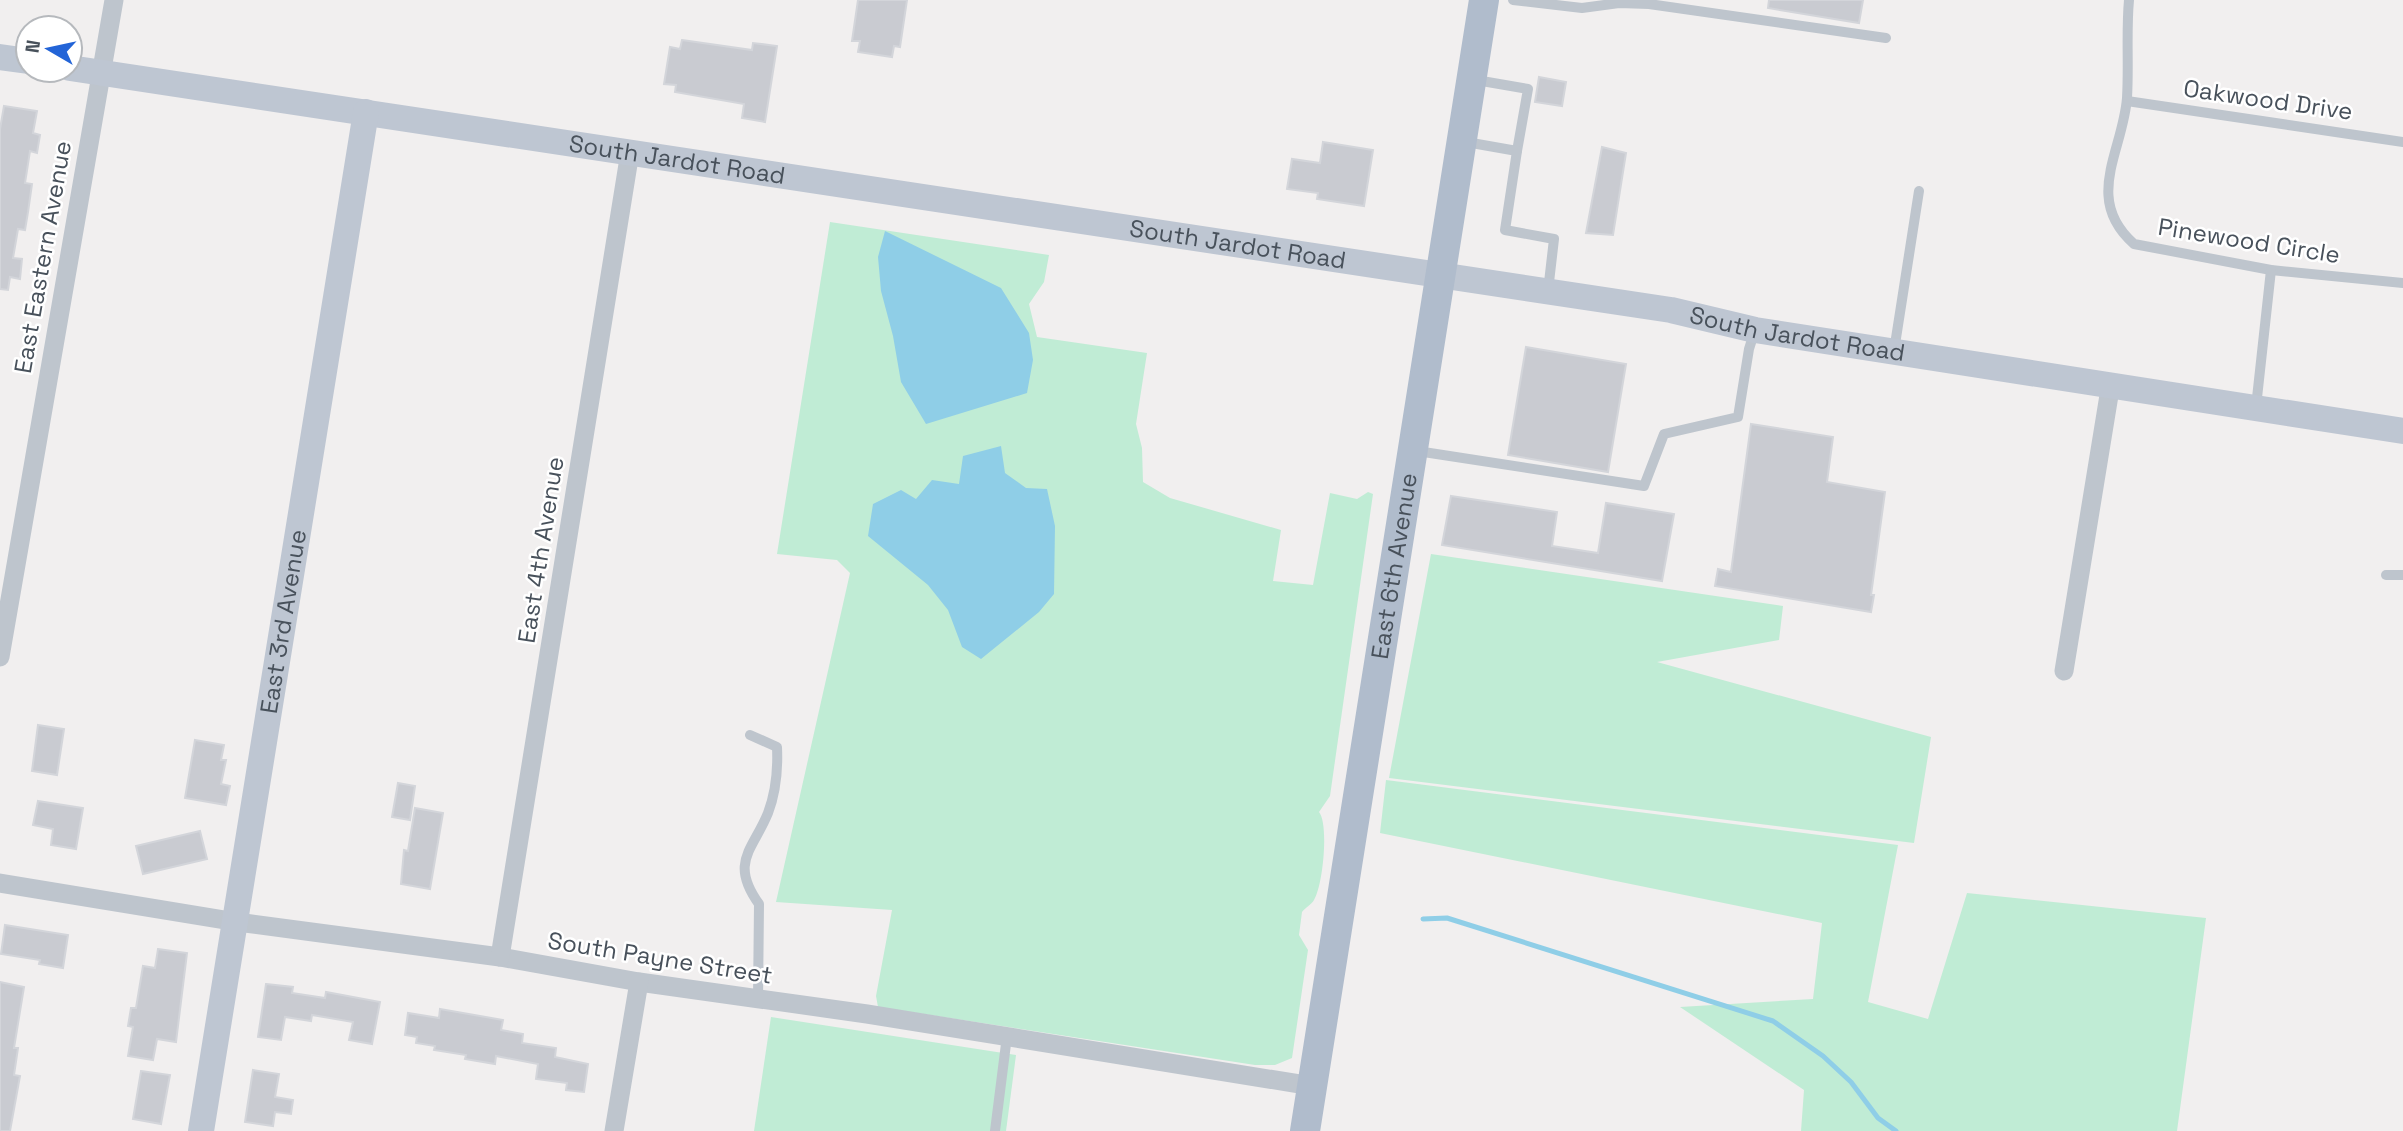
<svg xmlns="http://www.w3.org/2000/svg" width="2403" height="1131" viewBox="0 0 2403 1131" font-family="'Space Grotesk',sans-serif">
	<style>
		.green { fill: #c0ecd5 }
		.water { fill: #8fcee7 }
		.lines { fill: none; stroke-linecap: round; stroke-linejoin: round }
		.stream { stroke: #8fcee7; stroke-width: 5 }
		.building { fill: #c9cbd1; stroke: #d3d5da; stroke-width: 2 }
		.lane { stroke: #bec5cd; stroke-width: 10 }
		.street { stroke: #bec5cd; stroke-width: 19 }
		.secondary { stroke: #bec6d2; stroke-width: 26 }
		.primary { stroke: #b0bccc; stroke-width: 30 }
		.labels { text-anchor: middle; stroke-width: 5; stroke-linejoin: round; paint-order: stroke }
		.street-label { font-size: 24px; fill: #48515b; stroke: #fff }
	</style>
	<rect width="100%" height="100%" fill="#f1efef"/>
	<g class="green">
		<path d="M830 222 1049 255 1044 282 1029 304 1037 337 1147 353 1136 424 1142 448 1143 482 1170 498 1281 530 1273 581 1313 585 1330 493 1357 499 1368 492 1373 494 1330 796 1319 812C1329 824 1323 886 1314 900 1312 904 1305 908 1302 912L1299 935 1308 950 1292 1058 1275 1065H1255L878 1007 876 996 892 910 776 902 850 573 837 560 777 554Z"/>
		<polygon points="1431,554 1783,606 1779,640 1657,662 1931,737 1914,843 1389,778"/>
		<polygon points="1386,780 1898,845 1868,1002 1928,1019 1967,893 2206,918 2177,1131 1801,1131 1804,1090 1680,1007 1813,999 1822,923 1380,833"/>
		<polygon points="771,1017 1016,1055 1006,1131 754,1131"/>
	</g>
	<g class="water">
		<polygon points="885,231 1001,288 1029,333 1033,360 1027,393 926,424 901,382 893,336 881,291 878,257"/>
		<polygon points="1001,446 1005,473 1026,488 1047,489 1055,526 1054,594 1039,612 981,659 962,647 948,610 928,585 868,536 873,504 901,490 916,499 932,480 959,484 963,456"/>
	</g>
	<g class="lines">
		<polyline class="stream" points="1423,919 1447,918 1773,1021 1823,1056 1851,1082 1878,1118 1896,1131"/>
	</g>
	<g class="building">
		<polygon points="858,0 907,0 900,47 894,46 892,57 858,52 860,41 852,41"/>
		<polygon points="1769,0 1863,0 1859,23 1768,8"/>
		<polygon points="682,40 752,50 753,43 777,46 765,122 742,118 744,104 675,92 676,85 664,84 670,47 680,49"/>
		<polygon points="1539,77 1566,82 1562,106 1535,102"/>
		<polygon points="4,106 37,111 33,133 40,135 37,153 30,151 25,183 32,184 28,212 25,230 18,229 13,258 22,259 20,279 10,277 8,290 0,289 0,129"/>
		<polygon points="1323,142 1373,150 1364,206 1317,199 1318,193 1287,189 1292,159 1320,163"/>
		<polygon points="1602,147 1626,153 1613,235 1586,233"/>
		<polygon points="1526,347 1626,364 1608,472 1508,455"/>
		<polygon points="1751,424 1833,437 1827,482 1885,492 1871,595 1874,595 1871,612 1715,586 1718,569 1731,572"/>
		<polygon points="1451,496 1557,512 1552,546 1598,553 1606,503 1674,514 1662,581 1442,545"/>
		<polygon points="38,725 64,729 57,775 32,771"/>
		<polygon points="195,740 224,745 221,760 226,760 221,784 230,786 226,805 185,798"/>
		<polygon points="398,783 415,786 410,820 392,817"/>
		<polygon points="38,801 83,808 76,849 51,845 53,829 33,825"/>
		<polygon points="415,808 443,813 430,889 401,884 404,850 408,851"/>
		<polygon points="200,831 207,859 143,874 136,846"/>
		<polygon points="5,925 68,935 63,968 39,964 40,960 1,954"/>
		<polygon points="158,949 187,953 176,1042 157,1039 153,1060 128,1056 133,1027 128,1026 131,1008 136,1008 143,966 155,968"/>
		<polygon points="0,982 24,987 14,1048 18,1048 14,1075 20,1076 10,1131 0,1131"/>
		<polygon points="266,984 293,987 292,993 325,998 326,992 380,1002 372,1044 349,1040 353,1022 312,1015 311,1021 285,1017 281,1040 258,1037"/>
		<polygon points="440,1009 503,1020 501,1030 523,1034 522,1043 556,1048 555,1057 588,1064 584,1092 566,1090 567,1083 536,1079 538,1064 496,1056 495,1064 465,1059 466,1055 434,1050 435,1046 416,1043 417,1037 405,1035 408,1013 439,1018"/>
		<polygon points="253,1070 279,1074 275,1097 293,1100 291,1114 275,1112 273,1126 245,1122"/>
		<polygon points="141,1071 170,1075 161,1124 133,1119"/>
	</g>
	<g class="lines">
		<g class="lane">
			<polyline points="1513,0 1582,8 1619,3 1649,4 1886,38"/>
			<path d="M2129 0C2126 32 2129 65 2127 98 2123 151 2083 199 2134 244L2271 270 2403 283"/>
			<polyline points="1476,80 1528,89 1517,151"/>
			<polyline points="2127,101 2403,142"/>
			<polyline points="1466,142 1517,151 1505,230 1554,239 1548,291"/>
			<polyline points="1894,351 1919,191"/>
			<polyline points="2256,407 2271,270"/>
			<polyline points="1417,451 1644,486 1664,434 1738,417 1749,349 1755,330"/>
			<polyline points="2386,575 2403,575"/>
			<path d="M750 735 777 747C778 769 776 792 768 813 753 850 729 862 759 904L758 998"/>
			<polyline points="995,1131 1007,1036"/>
		</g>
		<g class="street">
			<polyline points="0,657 114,0"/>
			<polyline points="2064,671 2111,383"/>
			<polyline points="0,883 237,922 500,957 639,982 867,1014 1312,1086"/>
			<polyline points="500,957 630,152"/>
			<polyline points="614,1131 639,982"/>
		</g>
		<g class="secondary">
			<polyline points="0,57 28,61"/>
			<path id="s1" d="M70 68 1671 310 1755 330 2403 431"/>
			<path id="s2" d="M201 1131 366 112"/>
		</g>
		<path class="primary" id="s3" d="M1305 1131 1484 0"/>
	</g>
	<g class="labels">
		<g class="street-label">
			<text transform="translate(2268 100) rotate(8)" y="8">Oakwood Drive</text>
			<text dy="8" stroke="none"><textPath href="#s1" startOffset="614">South Jardot Road</textPath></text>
			<text transform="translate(2249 241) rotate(9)" y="8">Pinewood Circle</text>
			<text dy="8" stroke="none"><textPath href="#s1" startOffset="1181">South Jardot Road</textPath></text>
			<text transform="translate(43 257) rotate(-80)" y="8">East Eastern Avenue</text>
			<text dy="8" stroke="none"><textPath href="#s1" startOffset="1748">South Jardot Road</textPath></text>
			<text transform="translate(541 550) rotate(-81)" y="8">East 4th Avenue</text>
			<text dy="8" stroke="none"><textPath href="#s3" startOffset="572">East 6th Avenue</textPath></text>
			<text dy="8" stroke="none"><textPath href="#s2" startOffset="516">East 3rd Avenue</textPath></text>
			<text transform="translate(660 958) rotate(9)" y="8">South Payne Street</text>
		</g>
	</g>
	<g transform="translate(49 49) rotate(279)"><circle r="33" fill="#ffffff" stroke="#b6b9bd" stroke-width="2"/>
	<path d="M0-5L12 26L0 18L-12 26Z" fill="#2364d7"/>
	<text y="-10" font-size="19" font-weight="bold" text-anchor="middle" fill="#48515b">N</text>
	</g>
</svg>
